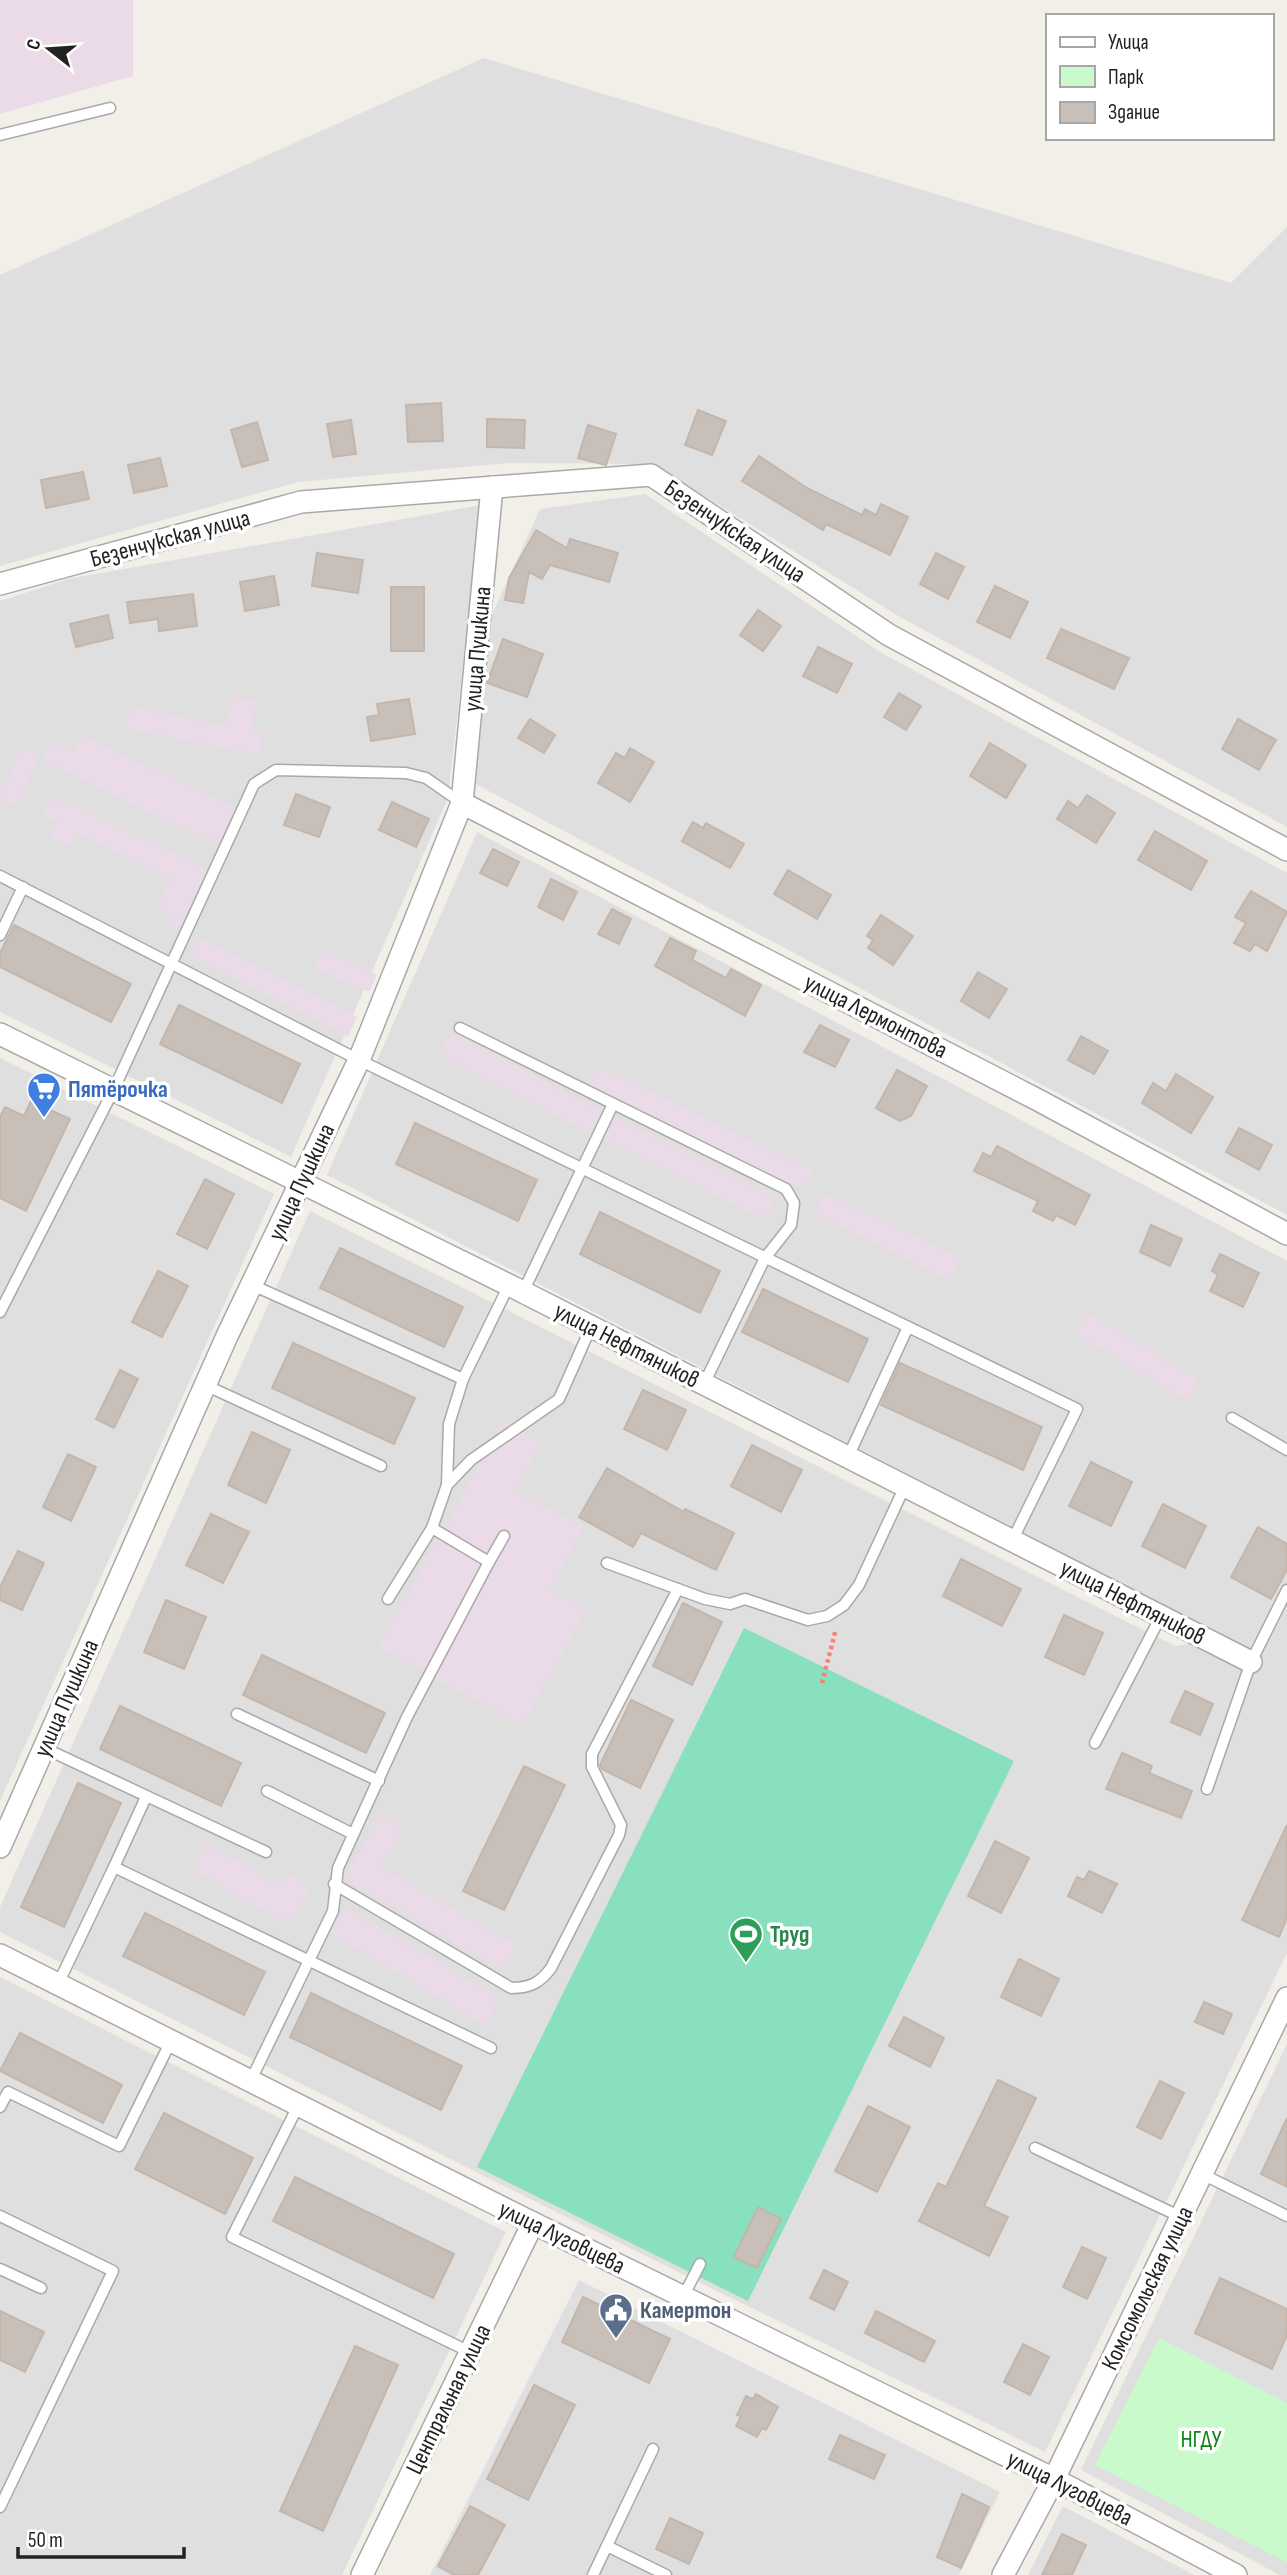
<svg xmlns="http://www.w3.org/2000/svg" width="1287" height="2575" viewBox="0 0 1287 2575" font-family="'Sofia Sans Condensed',sans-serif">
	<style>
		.residential { fill: #e0dfdf }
		.industrial { fill: #ebdbe8 }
		.park { fill: #c8facc }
		.pitch { fill: #88e0be }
		.building { fill: #c7bfb8; stroke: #c4b6ab; stroke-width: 2 }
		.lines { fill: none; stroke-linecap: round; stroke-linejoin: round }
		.service-casing { stroke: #a9a9a9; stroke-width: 13 }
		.minor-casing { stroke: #a9a9a9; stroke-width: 24 }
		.path { stroke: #fa8072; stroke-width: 4.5; stroke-dasharray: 3.5 3.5; stroke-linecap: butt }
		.service { stroke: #fff; stroke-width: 10 }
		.minor { stroke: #fff; stroke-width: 21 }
		.labels { text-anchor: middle; stroke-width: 7; stroke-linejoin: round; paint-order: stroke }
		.street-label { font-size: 24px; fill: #222; stroke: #fff }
		.shop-label { font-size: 24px; font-weight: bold; fill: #366cbe; stroke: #fff; text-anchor: start }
		.leisure-label { font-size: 24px; font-weight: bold; fill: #27864d; stroke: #fff; text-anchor: start }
		.service-label { font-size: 24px; font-weight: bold; fill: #4e5e75; stroke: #fff; text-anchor: start }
		.park-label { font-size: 24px; fill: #0c8416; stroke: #fff }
	</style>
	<rect width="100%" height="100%" fill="#f2efe9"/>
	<g class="residential">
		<polygon points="484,58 1231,283 1287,227 1287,827 900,617 653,464 509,463 298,482 0,566 0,275"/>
		<polygon points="645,494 880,652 1287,873 1287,1215 470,781 491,617 540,509"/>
		<polygon points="481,505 448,798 291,1157 0,1012 0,601 68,579"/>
		<polygon points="477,832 1287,1261 1287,1953 1045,2452 542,2205 0,1932 0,1907 310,1211 1175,1646 1198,1643 1204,1626 327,1175"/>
		<polygon points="0,1058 274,1194 0,1801"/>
		<polygon points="0,1977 506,2232 342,2575 0,2575"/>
		<polygon points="1287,2044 1287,2575 1280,2575 1081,2470"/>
		<polygon points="579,2280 1000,2492 959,2575 430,2575"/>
		<polygon points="1063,2506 1194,2575 1028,2575"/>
	</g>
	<g class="industrial">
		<polygon points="0,0 133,0 133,76 0,114"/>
		<polygon points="233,697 256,701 250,729 263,732 258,755 126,728 131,707 227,726"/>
		<polygon points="82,736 235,808 218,844 43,761 51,743 73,752"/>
		<polygon points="22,747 39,754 18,806 0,799 0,783 6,785"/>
		<polygon points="53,795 206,870 178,928 165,922 169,913 158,907 172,878 77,832 69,846 50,837 57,822 43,815"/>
		<polygon points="199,938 357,1017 348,1037 190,955"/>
		<polygon points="321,950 377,975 369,992 314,967"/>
		<polygon points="451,1033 601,1110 590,1133 440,1055"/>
		<polygon points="598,1067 812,1170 803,1189 589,1086"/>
		<polygon points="615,1116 776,1197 765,1220 604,1138"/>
		<polygon points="825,1194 960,1258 949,1280 815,1215"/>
		<polygon points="1089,1313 1199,1380 1187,1401 1076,1334"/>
		<polygon points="503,1422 540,1443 515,1490 583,1527 549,1589 586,1610 522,1726 379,1647"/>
		<polygon points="381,1815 403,1828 381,1867 516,1945 502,1970 344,1879"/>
		<polygon points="207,1844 281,1886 288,1874 310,1887 289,1924 192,1870"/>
		<polygon points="345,1907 500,1999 485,2025 331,1933"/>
	</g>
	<polygon class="park" points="1159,2338 1287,2403 1287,2562 1095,2465"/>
	<polygon class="pitch" points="744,1628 1014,1761 748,2301 477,2167"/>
	<g class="building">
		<polygon points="441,403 443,441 408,442 406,405"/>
		<polygon points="698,410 726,421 712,455 685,445"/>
		<polygon points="487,419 525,420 524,448 487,447"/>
		<polygon points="351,420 356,454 333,457 327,424"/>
		<polygon points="257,422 268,460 242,467 231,430"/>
		<polygon points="588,425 616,434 606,465 578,458"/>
		<polygon points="759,456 807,488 862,515 865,509 876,515 881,504 908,517 890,555 826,524 823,530 742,481"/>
		<polygon points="160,458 167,486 134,493 128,465"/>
		<polygon points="83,472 89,499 46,508 41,480"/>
		<polygon points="536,530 567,548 570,539 618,553 609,582 550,565 542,579 529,572 523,603 505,600 509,578"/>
		<polygon points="317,553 363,560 358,593 312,586"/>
		<polygon points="936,553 964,567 948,599 920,584"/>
		<polygon points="274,576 279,605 245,611 240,582"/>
		<polygon points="995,586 1028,602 1010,638 977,622"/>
		<rect x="391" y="587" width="33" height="64"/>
		<polygon points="193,594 197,626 159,631 158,619 130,623 127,602"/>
		<polygon points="758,610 781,626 763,651 740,635"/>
		<polygon points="108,615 113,638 76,647 70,624"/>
		<polygon points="1061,629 1129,658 1114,689 1047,658"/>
		<polygon points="503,639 543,654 527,697 487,683"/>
		<polygon points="818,647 852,664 837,693 803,676"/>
		<polygon points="899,693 921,706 906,730 884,717"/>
		<polygon points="409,699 415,734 371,741 367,717 379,715 377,704"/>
		<polygon points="530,719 555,735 544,753 518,738"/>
		<polygon points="1238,719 1276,740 1259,770 1222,749"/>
		<polygon points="990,743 1026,765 1006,798 970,776"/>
		<polygon points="630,748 654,762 630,802 598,783 616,753 625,758"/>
		<polygon points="296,794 330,807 319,837 284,825"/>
		<polygon points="1087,795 1115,813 1096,843 1057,819 1068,801 1078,808"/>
		<polygon points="392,802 429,819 416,847 379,830"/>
		<polygon points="693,822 703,828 706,823 744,844 730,868 682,841"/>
		<polygon points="1155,831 1207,861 1191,890 1138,860"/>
		<polygon points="493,849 519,862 507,886 480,873"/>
		<polygon points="788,870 831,895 817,919 774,894"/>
		<polygon points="551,879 577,892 563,920 538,907"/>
		<polygon points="1251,891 1287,912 1267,951 1255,944 1250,951 1234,943 1246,923 1235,917"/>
		<polygon points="612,909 631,919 619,944 598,934"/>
		<polygon points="881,915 913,936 893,965 868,948 873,940 867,936"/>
		<polygon points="14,925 131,984 111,1022 0,967 0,953"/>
		<polygon points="670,938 696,951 692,960 726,978 731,969 761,985 745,1016 655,966"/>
		<polygon points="978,972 1007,989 989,1018 961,1001"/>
		<polygon points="179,1005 300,1064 282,1103 160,1044"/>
		<polygon points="820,1025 849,1040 835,1067 804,1052"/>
		<polygon points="1081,1036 1108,1051 1094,1074 1068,1060"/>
		<polygon points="897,1070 927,1086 911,1116 900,1121 876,1108"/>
		<polygon points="1176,1074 1213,1097 1191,1133 1142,1103 1153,1083 1166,1091"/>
		<polygon points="31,1101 70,1119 26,1211 0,1198 0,1117 5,1107 24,1116"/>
		<polygon points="415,1123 537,1180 518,1221 396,1164"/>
		<polygon points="1239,1128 1272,1145 1259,1170 1226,1152"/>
		<polygon points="997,1146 1090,1195 1075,1225 1056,1215 1053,1221 1033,1211 1038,1201 974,1171 983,1153 991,1157"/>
		<polygon points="205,1179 234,1194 207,1249 177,1234"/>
		<polygon points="600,1212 720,1271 700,1313 580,1254"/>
		<polygon points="1151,1225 1182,1239 1170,1266 1140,1252"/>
		<polygon points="340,1248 463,1307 444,1347 320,1288"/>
		<polygon points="1220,1254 1259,1273 1243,1307 1210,1291 1218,1275 1212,1271"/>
		<polygon points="158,1271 188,1286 162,1337 132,1322"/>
		<polygon points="763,1289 868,1339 848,1382 742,1332"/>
		<polygon points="293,1343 415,1398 394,1444 272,1388"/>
		<polygon points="900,1363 1042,1427 1023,1470 881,1405"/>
		<polygon points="120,1370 138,1379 114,1428 96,1419"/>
		<polygon points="643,1390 686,1410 667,1450 624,1429"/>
		<polygon points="252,1432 290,1450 266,1503 228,1485"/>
		<polygon points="752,1445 802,1470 781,1512 731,1486"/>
		<polygon points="68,1454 96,1467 71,1521 43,1507"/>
		<polygon points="1091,1462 1132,1482 1111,1526 1069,1506"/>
		<polygon points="607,1468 684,1512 685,1509 734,1533 716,1570 641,1533 633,1547 579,1517"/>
		<polygon points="1163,1504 1206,1526 1185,1568 1142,1546"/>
		<polygon points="211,1514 249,1532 223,1583 186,1565"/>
		<polygon points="1258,1527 1287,1544 1287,1570 1271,1599 1231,1577"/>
		<polygon points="18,1551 44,1563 22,1610 0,1600 0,1587"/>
		<polygon points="961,1559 1021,1589 1002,1626 943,1596"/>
		<polygon points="166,1600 206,1617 184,1669 144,1652"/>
		<polygon points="683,1603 722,1622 692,1685 653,1666"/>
		<polygon points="1064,1615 1103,1633 1084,1675 1045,1657"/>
		<polygon points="262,1655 385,1713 366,1753 243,1695"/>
		<polygon points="1185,1691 1213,1704 1200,1735 1171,1722"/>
		<polygon points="631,1700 673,1720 640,1788 602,1769 600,1765"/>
		<polygon points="120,1706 241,1763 221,1806 100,1749"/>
		<polygon points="1122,1753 1152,1766 1149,1773 1192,1791 1181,1818 1106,1789"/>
		<polygon points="524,1766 565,1785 504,1910 463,1891"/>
		<polygon points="78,1783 121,1803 64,1927 21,1907"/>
		<polygon points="1287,1825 1287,1918 1279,1937 1242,1920"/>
		<polygon points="995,1841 1029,1858 1001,1913 968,1896"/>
		<polygon points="1089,1871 1117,1884 1102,1913 1068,1896 1077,1877 1084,1880"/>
		<polygon points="145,1913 265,1972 244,2015 123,1956"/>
		<polygon points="1019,1959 1059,1979 1041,2016 1001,1997"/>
		<polygon points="311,1993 462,2066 441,2110 290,2037"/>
		<polygon points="1204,2002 1232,2014 1223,2034 1195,2022"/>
		<polygon points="904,2017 944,2038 930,2067 889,2046"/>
		<polygon points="20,2033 122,2085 103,2123 0,2071"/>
		<polygon points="998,2080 1036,2098 984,2206 1008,2217 989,2256 919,2221 938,2183 946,2187"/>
		<polygon points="1160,2081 1184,2093 1161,2139 1137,2127"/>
		<polygon points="868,2106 910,2127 877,2192 835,2171"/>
		<polygon points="164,2113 253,2158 225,2214 135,2169"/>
		<polygon points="1287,2118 1287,2187 1261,2174"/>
		<polygon points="295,2177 454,2254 433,2298 273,2221"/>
		<polygon points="758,2207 781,2219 757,2268 734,2257"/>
		<polygon points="1082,2247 1106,2258 1087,2299 1063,2287"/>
		<polygon points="824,2270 848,2282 834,2310 810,2298"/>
		<polygon points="1220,2278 1287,2309 1287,2335 1272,2369 1195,2333"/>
		<polygon points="583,2297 670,2339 649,2383 562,2342"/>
		<polygon points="0,2311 44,2332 25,2372 0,2360"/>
		<polygon points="876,2311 935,2341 924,2362 865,2333"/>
		<polygon points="1023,2344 1049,2357 1030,2395 1004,2382"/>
		<polygon points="355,2346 398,2365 323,2531 280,2511"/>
		<polygon points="534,2385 575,2405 528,2500 487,2479"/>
		<polygon points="756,2394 778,2407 766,2430 762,2428 757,2437 736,2426 741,2416 737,2415 746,2396 753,2399"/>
		<polygon points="840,2435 885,2455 874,2479 829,2459"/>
		<polygon points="962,2494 989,2507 961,2568 937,2557"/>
		<polygon points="470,2506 505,2525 478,2575 454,2575 438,2566"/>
		<polygon points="670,2518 703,2533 689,2564 656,2549"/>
		<polygon points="1062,2534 1086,2545 1072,2575 1042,2575"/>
	</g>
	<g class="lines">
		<g class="service-casing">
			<g id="service">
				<polyline points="0,135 110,108"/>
				<polyline points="0,876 359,1060 1077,1409 1012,1541"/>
				<polyline points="0,935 23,887"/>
				<polyline points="460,1028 786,1189 794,1203 791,1225 765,1258 704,1384"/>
				<polyline points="252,1285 463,1379 509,1285"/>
				<polyline points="523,1292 613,1104"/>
				<polyline points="0,1312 113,1091 254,784 276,770 406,773 426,778 462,803"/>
				<polyline points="205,1385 381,1466"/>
				<polyline points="1232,1418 1287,1450"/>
				<polyline points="848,1457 908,1327"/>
				<polyline points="447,1485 449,1424 463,1379"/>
				<polyline points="504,1536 489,1562 432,1528 447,1485 471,1460 559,1399 591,1327"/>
				<polyline points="607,1563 705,1599 730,1604 745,1599 808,1620 827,1616 844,1605 859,1585 905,1486"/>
				<polyline points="388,1599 432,1528"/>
				<polyline points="237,1714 379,1781"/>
				<polyline points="1095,1743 1161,1616"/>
				<polyline points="44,1748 266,1852"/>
				<polyline points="1207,1789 1251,1662 1287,1590"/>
				<polyline points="267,1791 353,1834"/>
				<polyline points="114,1867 146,1797"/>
				<path d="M334 1884 511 1988C530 1988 540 1983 551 1968L619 1835 621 1825 592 1767V1754L678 1589"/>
				<polyline points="58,1984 114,1867 491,2048"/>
				<polyline points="250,2082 333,1911 338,1868 407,1717 489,1562"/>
				<polyline points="298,2106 232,2237 470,2352"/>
				<polyline points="0,2107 8,2092 119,2146 171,2041"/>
				<polyline points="1035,2148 1181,2217"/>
				<polyline points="1202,2174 1287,2216"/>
				<polyline points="0,2216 113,2271 0,2507"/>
				<polyline points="0,2269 41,2288"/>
				<polyline points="683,2297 700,2264"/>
				<polyline points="607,2546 666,2575"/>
				<polyline points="593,2575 653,2449"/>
			</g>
		</g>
		<g class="minor-casing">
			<g id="minor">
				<polyline points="0,584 301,502 651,475 889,635 1287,850"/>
				<polyline points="462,803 1038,1100 1287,1234"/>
				<polyline points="0,1034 523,1292 1251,1662"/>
				<polyline points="0,1847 227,1336 359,1060 462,803 492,487"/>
				<polyline points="0,1955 533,2223 1054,2479 1236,2575"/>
				<polyline points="362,2575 533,2223"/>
				<polyline points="1003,2575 1054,2479 1287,1998"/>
			</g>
		</g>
		<polyline class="path" points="822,1683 836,1629"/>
		<use href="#service" class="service"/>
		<use href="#minor" class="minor"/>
	</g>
	<defs>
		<g id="supermarket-pin" transform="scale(1.75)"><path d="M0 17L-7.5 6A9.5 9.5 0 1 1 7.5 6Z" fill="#3f7fe0" stroke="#fff"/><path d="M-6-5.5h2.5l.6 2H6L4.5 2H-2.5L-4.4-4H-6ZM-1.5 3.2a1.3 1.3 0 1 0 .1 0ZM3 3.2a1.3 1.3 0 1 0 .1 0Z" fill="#fff"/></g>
		<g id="stadium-pin" transform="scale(1.75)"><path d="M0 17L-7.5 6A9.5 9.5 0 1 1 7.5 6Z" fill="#2e9e5b" stroke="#fff"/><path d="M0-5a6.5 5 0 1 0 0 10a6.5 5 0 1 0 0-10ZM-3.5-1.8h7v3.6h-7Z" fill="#fff"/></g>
		<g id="civic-pin" transform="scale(1.75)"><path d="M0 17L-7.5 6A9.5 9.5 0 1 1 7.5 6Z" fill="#5c6f8a" stroke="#fff"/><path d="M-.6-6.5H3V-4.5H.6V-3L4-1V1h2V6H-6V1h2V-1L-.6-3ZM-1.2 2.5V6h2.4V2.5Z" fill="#fff"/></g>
	</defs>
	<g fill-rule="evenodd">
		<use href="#supermarket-pin" x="44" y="1089"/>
		<use href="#stadium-pin" x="746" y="1934"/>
		<use href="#civic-pin" x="616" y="2310"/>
	</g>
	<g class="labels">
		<g class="street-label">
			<text transform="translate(735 531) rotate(34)" y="8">Безенчукская улица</text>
			<text transform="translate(170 538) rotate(-15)" y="8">Безенчукская улица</text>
			<text transform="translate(477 649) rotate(-85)" y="8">улица Пушкина</text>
			<text transform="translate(876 1016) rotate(27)" y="8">улица Лермонтова</text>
			<text transform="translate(301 1182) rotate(-65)" y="8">улица Пушкина</text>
			<text transform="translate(627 1345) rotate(27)" y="8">улица Нефтяников</text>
			<text transform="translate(1133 1602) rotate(27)" y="8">улица Нефтяников</text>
			<text transform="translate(66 1698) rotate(-66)" y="8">улица Пушкина</text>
			<text transform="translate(562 2237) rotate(26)" y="8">улица Луговцева</text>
			<text transform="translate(1147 2288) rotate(-64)" y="8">Комсомольская улица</text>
			<text transform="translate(448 2399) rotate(-64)" y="8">Центральная улица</text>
			<text transform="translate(1070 2488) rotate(27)" y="8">улица Луговцева</text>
		</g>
		<g class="shop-label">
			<text x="68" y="1097">Пятёрочка</text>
		</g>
		<g class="leisure-label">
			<text x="770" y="1942">Труд</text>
		</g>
		<g class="service-label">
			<text x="640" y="2318">Камертон</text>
		</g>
		<g class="park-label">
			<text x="1201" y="2447">НГДУ</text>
		</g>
	</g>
	<rect x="1046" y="14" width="228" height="126" fill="#ffffff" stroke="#a7a7a7" stroke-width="2"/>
	<rect x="1060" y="37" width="35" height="10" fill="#ffffff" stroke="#a7a7a7" stroke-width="2"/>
	<text x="1108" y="49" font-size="21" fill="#222222">Улица</text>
	<rect x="1060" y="66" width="35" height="21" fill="#c8facc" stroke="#a7a7a7" stroke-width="2"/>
	<text x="1108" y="84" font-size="21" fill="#222222">Парк</text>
	<rect x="1060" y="102" width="35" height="21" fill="#c7bfb8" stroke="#a7a7a7" stroke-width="2"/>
	<text x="1108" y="119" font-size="21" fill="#222222">Здание</text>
	<g transform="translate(49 49) rotate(287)" stroke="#ffffff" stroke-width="5" paint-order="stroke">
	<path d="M0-5L12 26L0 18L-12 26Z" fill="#222222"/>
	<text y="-10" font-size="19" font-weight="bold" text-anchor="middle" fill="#222222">С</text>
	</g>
	<path d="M18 2547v10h166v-10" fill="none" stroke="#222222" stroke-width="3.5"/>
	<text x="28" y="2547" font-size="21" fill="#222222" stroke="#ffffff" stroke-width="5" paint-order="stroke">50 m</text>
</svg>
